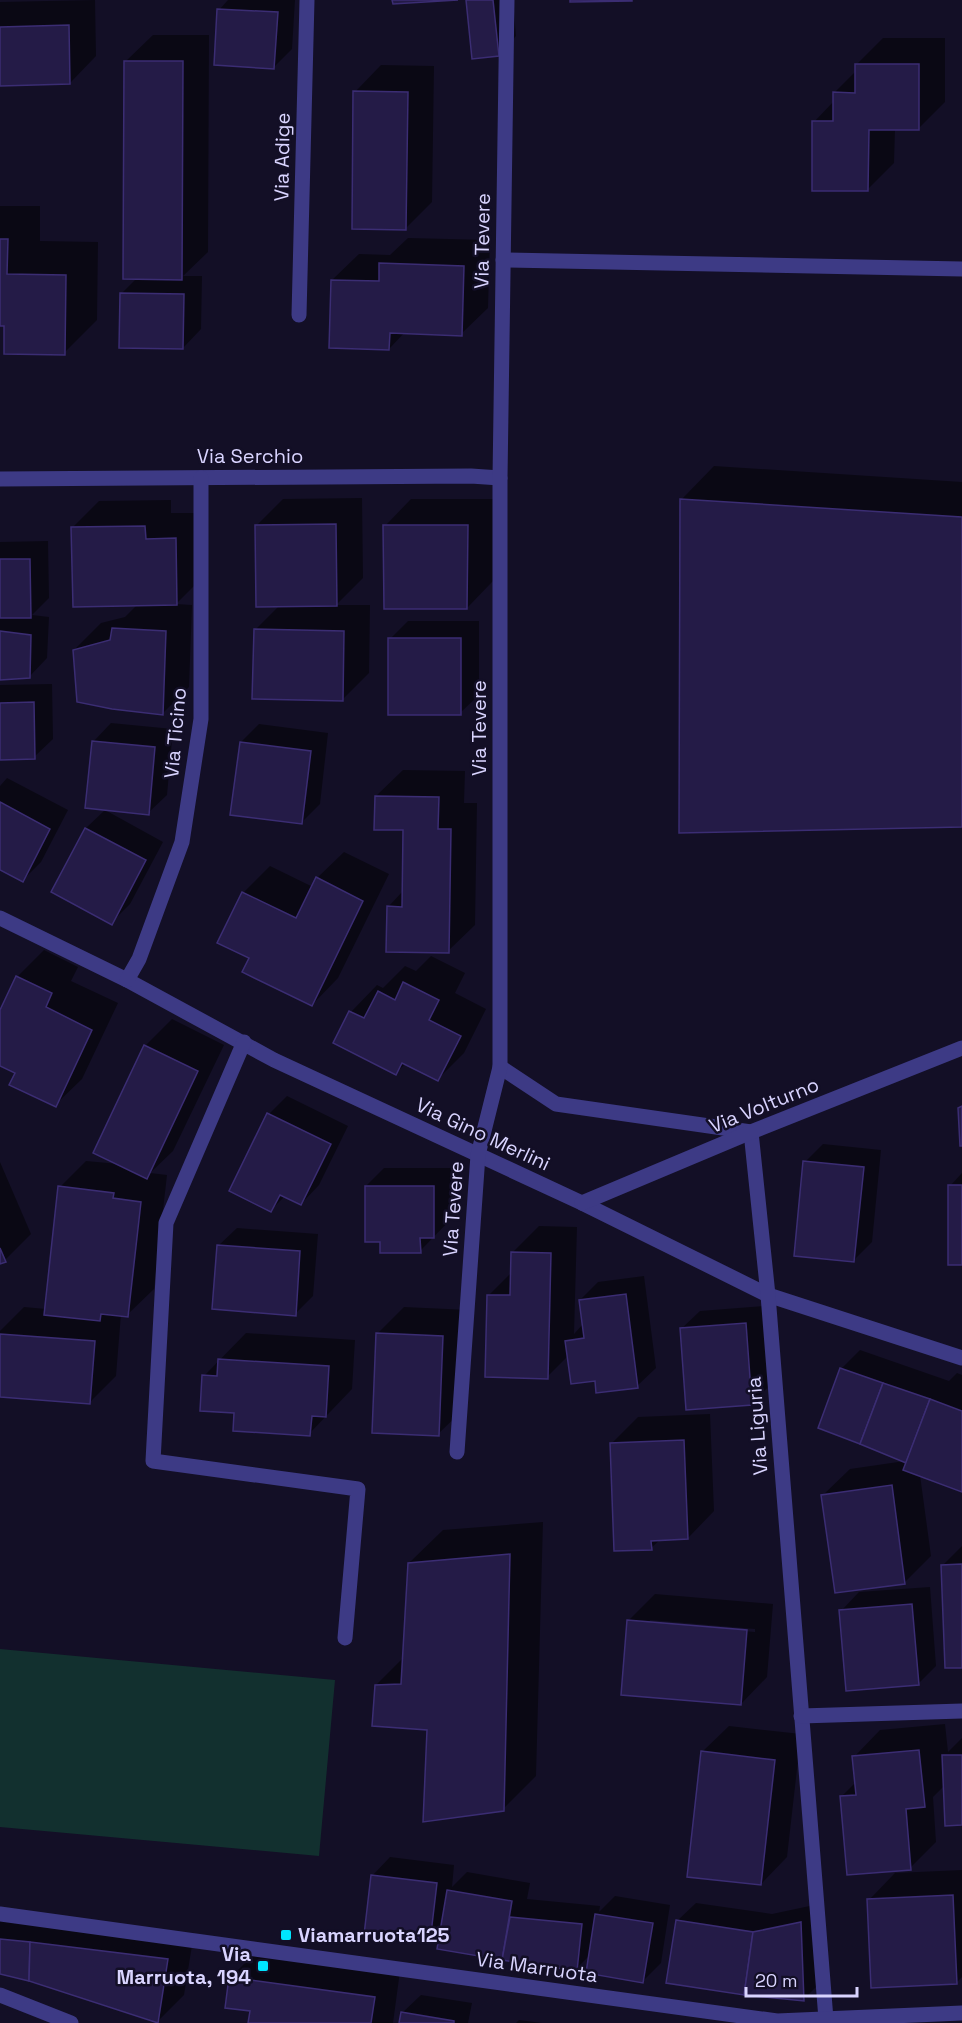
<svg xmlns="http://www.w3.org/2000/svg" width="962" height="2023" viewBox="0 0 962 2023" font-family="'Space Grotesk',sans-serif">
	<style>
		.green { fill: #12302f }
		.shadow { fill: #0007; fill-rule: evenodd }
		.building { fill: #241b47; stroke: #3b2d73; stroke-width: 1.5 }
		.lines { fill: none; stroke-linecap: round; stroke-linejoin: round }
		.minor { stroke: #3d3a85; stroke-width: 15 }
		.poi-dot { fill: #00e5ff; stroke: #130f26; stroke-width: 2 }
		.labels { text-anchor: middle; stroke-width: 5; stroke-linejoin: round; paint-order: stroke }
		.street-label { font-size: 20px; fill: #d9d4ff; stroke: #130f26 }
		.poi-label { font-size: 20px; font-weight: bold; fill: #d9d4ff; stroke: #130f26; text-anchor: start }
	</style>
	<rect width="100%" height="100%" fill="#130f26"/>
	<polygon class="green" points="0,1649 335,1680 319,1856 0,1827"/>
	<g class="shadow">
		<polygon points="95,0 96,56 70,83 0,84 0,2"/>
		<polygon points="228,0 295,0 292,49 274,67 219,10"/>
		<polygon points="467,0 513,0 516,36 498,55"/>
		<polygon points="153,35 209,35 208,252 183,276 202,276 201,329 183,348 121,294 137,278 126,61"/>
		<polygon points="883,38 945,38 945,102 918,129 895,129 894,163 868,189 814,122 834,101 834,93 857,70 857,64"/>
		<polygon points="381,65 434,66 432,202 406,228 355,92"/>
		<polygon points="0,206 40,206 40,241 98,242 97,320 64,353 5,324 0,324"/>
		<polygon points="408,238 490,240 488,308 461,334 405,332 389,349 332,280 359,254 390,255"/>
		<polygon points="714,466 962,482 962,825 681,500"/>
		<polygon points="362,498 363,578 336,605 370,605 369,673 342,700 255,630 280,605 257,525 283,499"/>
		<polygon points="411,499 494,499 493,581 467,608 385,526"/>
		<polygon points="171,500 171,513 202,513 203,577 176,604 192,605 189,687 163,713 74,650 101,623 125,617 138,604 72,528 99,501"/>
		<polygon points="48,541 49,598 32,615 49,617 47,658 29,677 0,679 0,542"/>
		<polygon points="408,621 479,621 479,695 460,713 390,639"/>
		<polygon points="52,684 53,739 34,757 0,758 0,685"/>
		<polygon points="111,723 173,729 167,795 148,813 93,742"/>
		<polygon points="259,724 328,733 320,804 302,822 241,742"/>
		<polygon points="403,770 465,771 464,803 477,803 475,925 448,951 388,907 403,891 405,829 376,796"/>
		<polygon points="7,778 68,810 41,862 23,880 0,868 0,786"/>
		<polygon points="105,810 163,842 130,904 111,923 53,892 86,828"/>
		<polygon points="344,852 389,874 338,978 312,1005 251,958 219,942 244,892 270,866 313,887 317,878"/>
		<polygon points="44,950 78,967 71,981 118,1003 82,1079 55,1105 17,1073 0,1065 0,1014 17,977"/>
		<polygon points="431,956 465,973 455,993 486,1009 464,1053 438,1079 406,1063 396,1073 335,1042 351,1012 377,985 383,988 405,966 416,971"/>
		<polygon points="172,1019 224,1045 173,1151 150,1173 167,1175 154,1289 127,1315 121,1314 116,1376 90,1402 0,1396 0,1331 24,1307 46,1309 60,1187 86,1161 119,1164 145,1046"/>
		<polygon points="287,1096 348,1126 319,1185 301,1204 285,1196 271,1210 269,1114"/>
		<polygon points="823,1144 881,1150 872,1242 854,1260 805,1162"/>
		<polygon points="0,1162 31,1234 5,1260 0,1263"/>
		<polygon points="384,1168 452,1168 452,1218 420,1251 366,1186"/>
		<polygon points="962,1173 962,1263 950,1186"/>
		<polygon points="539,1226 577,1227 574,1334 583,1324 580,1300 598,1282 644,1276 656,1368 637,1386 596,1380 568,1356 547,1377 488,1296 512,1272 512,1253"/>
		<polygon points="237,1228 318,1234 313,1296 295,1314 218,1246"/>
		<polygon points="764,1306 770,1385 752,1404 681,1329 700,1311"/>
		<polygon points="404,1307 469,1310 465,1408 438,1434 377,1334"/>
		<polygon points="246,1333 355,1340 352,1389 309,1434 236,1412 204,1376"/>
		<polygon points="860,1350 949,1381 957,1373 962,1375 962,1491 920,1475 931,1556 905,1582 823,1495 850,1469 905,1461 820,1427 842,1368"/>
		<polygon points="710,1414 714,1511 688,1538 661,1539 651,1548 611,1444 638,1417"/>
		<polygon points="543,1522 536,1776 503,1809 429,1729 376,1685 404,1657 409,1563 443,1530"/>
		<polygon points="962,1546 962,1666 943,1565"/>
		<polygon points="930,1587 936,1666 918,1684 841,1611 859,1592"/>
		<path d="M655 1594 773 1604 767 1677 741 1704 629 1620ZM650 1620 755 1629V1632L650 1623Z"/>
		<polygon points="945,1724 948,1752 962,1738 962,1824 945,1785 933,1797 936,1842 910,1868 841,1797 856,1782 854,1757 880,1730"/>
		<polygon points="729,1726 801,1734 787,1857 761,1884 702,1752"/>
		<polygon points="390,1857 454,1865 452,1887 467,1872 530,1883 527,1899 600,1906 599,1912 615,1896 670,1905 661,1963 643,1981 590,1955 576,1969 438,1947 442,1928 429,1941 372,1876"/>
		<polygon points="962,1870 962,1977 957,1982 869,1900 895,1873"/>
		<polygon points="696,1903 772,1914 819,1904 822,1981 804,1999 677,1921"/>
		<polygon points="0,1920 194,1933 184,1995 158,2021 0,1972"/>
		<polygon points="257,1951 400,1971 393,2023 250,2023 252,2010 230,1978"/>
		<polygon points="421,1995 472,2003 468,2023 401,2023 402,2013"/>
		<polygon points="519,2020 542,2023 516,2023"/>
	</g>
	<g class="building">
		<polygon points="392,0 458,0 393,4"/>
		<polygon points="466,0 493,0 499,56 472,59"/>
		<polygon points="570,0 632,0 632,1 570,2"/>
		<polygon points="217,9 278,12 274,69 214,65"/>
		<polygon points="69,25 70,84 0,86 0,27"/>
		<polygon points="124,61 183,61 182,280 123,279"/>
		<polygon points="855,64 919,64 919,130 869,130 868,191 812,191 812,121 833,121 833,92 855,93"/>
		<polygon points="353,91 408,92 406,230 352,229"/>
		<polygon points="0,239 8,239 7,274 66,275 65,355 4,354 4,326 0,326"/>
		<polygon points="379,263 464,266 462,336 390,333 389,350 329,348 331,280 379,281"/>
		<polygon points="120,293 184,294 183,349 119,348"/>
		<polygon points="680,499 962,517 962,827 679,833"/>
		<polygon points="336,524 337,606 256,607 255,525"/>
		<polygon points="383,525 468,525 467,609 384,609"/>
		<polygon points="145,526 146,539 176,538 177,605 73,607 71,527"/>
		<polygon points="0,559 30,559 31,618 0,618"/>
		<polygon points="112,628 166,631 163,715 112,709 77,702 73,650 110,640"/>
		<polygon points="254,629 344,631 343,701 252,699"/>
		<polygon points="0,631 31,635 30,678 0,680"/>
		<rect x="388" y="638" width="73" height="77"/>
		<polygon points="34,702 35,759 0,760 0,703"/>
		<polygon points="92,741 155,747 149,815 85,808"/>
		<polygon points="240,742 311,751 302,824 230,815"/>
		<polygon points="375,796 439,797 438,829 451,829 449,953 386,952 387,906 402,907 403,830 374,830"/>
		<polygon points="0,802 50,829 23,882 0,870"/>
		<polygon points="85,828 146,860 112,925 51,892"/>
		<polygon points="316,877 363,901 312,1006 242,972 249,958 217,943 242,892 296,918"/>
		<polygon points="16,976 52,993 46,1007 92,1030 56,1107 9,1085 15,1073 0,1066 0,1010"/>
		<polygon points="403,982 439,1000 429,1020 461,1036 438,1081 402,1063 396,1075 333,1043 349,1011 364,1018 378,991 395,1000"/>
		<polygon points="144,1045 198,1071 147,1179 93,1153"/>
		<polygon points="962,1106 962,1146 960,1146 958,1108"/>
		<polygon points="267,1113 331,1144 301,1205 280,1195 271,1212 229,1191"/>
		<polygon points="803,1161 864,1167 854,1262 794,1256"/>
		<rect x="948" y="1185" width="14" height="80"/>
		<polygon points="58,1186 114,1193 113,1198 141,1202 128,1317 101,1314 100,1321 44,1315"/>
		<polygon points="365,1186 434,1186 434,1238 420,1238 421,1253 380,1253 380,1242 365,1242"/>
		<polygon points="217,1245 300,1251 296,1316 212,1309"/>
		<polygon points="0,1248 6,1262 0,1264"/>
		<polygon points="511,1252 551,1253 548,1379 485,1377 487,1295 510,1295"/>
		<polygon points="626,1294 638,1388 596,1393 595,1381 571,1384 565,1341 584,1338 579,1300"/>
		<polygon points="746,1323 752,1405 686,1410 680,1328"/>
		<polygon points="376,1333 443,1336 439,1436 372,1433"/>
		<polygon points="0,1334 95,1341 90,1404 0,1397"/>
		<polygon points="218,1359 329,1366 326,1417 312,1416 310,1436 233,1431 234,1413 200,1411 202,1375 217,1376"/>
		<polygon points="840,1368 883,1383 860,1444 818,1428"/>
		<polygon points="883,1383 930,1399 906,1463 860,1444"/>
		<polygon points="930,1399 962,1411 962,1492 903,1470"/>
		<polygon points="684,1440 688,1539 651,1541 652,1550 614,1551 610,1443"/>
		<polygon points="892,1485 905,1584 835,1593 821,1495"/>
		<polygon points="510,1554 504,1811 423,1822 427,1730 372,1726 375,1685 401,1684 408,1563"/>
		<polygon points="962,1564 962,1668 945,1668 941,1565"/>
		<polygon points="912,1604 919,1685 846,1691 839,1610"/>
		<polygon points="627,1620 747,1630 741,1705 621,1695"/>
		<polygon points="919,1750 925,1807 906,1809 911,1870 847,1875 840,1796 856,1795 852,1756"/>
		<polygon points="701,1751 775,1760 761,1885 687,1877"/>
		<polygon points="942,1755 962,1755 962,1825 945,1826"/>
		<polygon points="371,1875 437,1883 430,1942 364,1935"/>
		<polygon points="447,1890 512,1901 502,1960 437,1949"/>
		<polygon points="953,1895 957,1984 871,1988 867,1899"/>
		<polygon points="595,1914 653,1923 643,1983 586,1973"/>
		<polygon points="510,1917 582,1924 577,1971 502,1960"/>
		<polygon points="676,1920 753,1932 744,1995 666,1983"/>
		<polygon points="801,1922 804,2001 744,1995 753,1932"/>
		<polygon points="0,1939 30,1942 29,1981 0,1974"/>
		<polygon points="30,1942 168,1959 158,2023 29,1981"/>
		<polygon points="229,1977 375,1997 371,2023 248,2023 250,2011 225,2008"/>
		<polygon points="401,2012 454,2021 454,2023 399,2023"/>
	</g>
	<g class="lines">
		<g class="minor">
			<polyline points="503,260 962,269"/>
			<polyline points="299,315 307,0"/>
			<polyline points="0,479 471,476 500,478"/>
			<polyline points="0,918 127,980 274,1060 582,1203 768,1295 962,1358"/>
			<polyline points="127,980 139,959 182,842 201,719 201,478"/>
			<polyline points="244,1042 166,1223 153,1461 358,1489 345,1638"/>
			<polyline points="500,1067 556,1104 751,1132 768,1295 826,2019"/>
			<polyline points="582,1203 751,1132 962,1048"/>
			<polyline points="457,1452 478,1155 500,1067 500,478 507,0"/>
			<polyline points="801,1716 962,1711"/>
			<polyline points="0,1914 777,2021 962,2013"/>
			<polyline points="0,1995 71,2023"/>
		</g>
	</g>
	<g class="poi-dot">
		<rect x="280" y="1929" width="12" height="12" rx="3"/>
		<rect x="257" y="1960" width="12" height="12" rx="3"/>
	</g>
	<g class="labels">
		<g class="street-label">
			<text transform="translate(282 157) rotate(-89)" y="7">Via Adige</text>
			<text transform="translate(482 241) rotate(-89)" y="7">Via Tevere</text>
			<text x="250" y="463">Via Serchio</text>
			<text transform="translate(479 728) rotate(-90)" y="7">Via Tevere</text>
			<text transform="translate(175 733) rotate(-85)" y="7">Via Ticino</text>
			<text transform="translate(764 1105) rotate(-22)" y="7">Via Volturno</text>
			<text transform="translate(483 1134) rotate(25)" y="7">Via Gino Merlini</text>
			<text transform="translate(453 1209) rotate(-86)" y="7">Via Tevere</text>
			<text transform="translate(757 1426) rotate(-94)" y="7">Via Liguria</text>
			<text transform="translate(537 1967) rotate(8)" y="7">Via Marruota</text>
		</g>
		<g class="poi-label">
			<text x="298" y="1942">Viamarruota125</text>
			<text x="251" y="1961" text-anchor="end">Via<tspan x="251" dy="23">Marruota, 194</tspan></text>
		</g>
	</g>
	<path d="M746 1987v9h111v-9" fill="none" stroke="#d9d4ff" stroke-width="3"/>
	<text x="755" y="1987" font-size="18" fill="#d9d4ff" stroke="#130f26" stroke-width="4.5" paint-order="stroke">20 m</text>
</svg>
